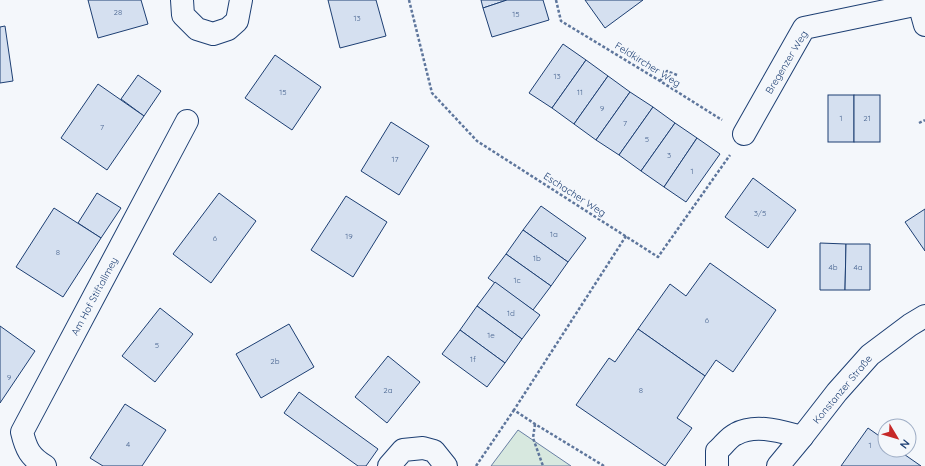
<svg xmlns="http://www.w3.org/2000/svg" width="925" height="466" viewBox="0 0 925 466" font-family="Quicksand,sans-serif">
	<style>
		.green { fill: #d7e8df; stroke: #687fa3 }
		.building { fill: #d5e0f0; stroke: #1d3f73 }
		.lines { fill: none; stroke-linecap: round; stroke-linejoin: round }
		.street-casing { stroke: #1d3f73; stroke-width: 24 }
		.path { stroke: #5e769c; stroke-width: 2.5; stroke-dasharray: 3 2; stroke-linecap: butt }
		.street { stroke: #f4f7fb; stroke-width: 22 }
		.labels { text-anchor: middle; stroke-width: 3; stroke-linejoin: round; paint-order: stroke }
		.number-label { font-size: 8px; fill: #4b6792 }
		.street-label { font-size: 10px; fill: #1d3f73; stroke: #f4f7fb }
	</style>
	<rect width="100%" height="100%" fill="#f4f7fb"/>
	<polygon class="green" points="518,430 571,466 491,466"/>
	<g class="building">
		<polygon points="88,0 141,0 148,24 98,38"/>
		<polygon points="328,0 376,0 386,36 340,48"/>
		<polygon points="481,0 507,0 483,8"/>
		<polygon points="507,0 543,0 549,20 492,37 483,8"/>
		<polygon points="585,0 643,0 605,28"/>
		<polygon points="5,26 13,81 0,83 0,27"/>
		<polygon points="563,44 586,60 552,108 529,93"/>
		<polygon points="275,55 321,87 292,130 245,98"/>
		<polygon points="586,60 608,76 574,124 552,108"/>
		<polygon points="138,75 161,91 144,116 121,99"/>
		<polygon points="608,76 630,92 596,140 574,124"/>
		<polygon points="98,84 144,116 107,170 61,138"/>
		<polygon points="630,92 653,107 619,155 596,140"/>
		<rect x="828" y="95" width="26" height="47"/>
		<rect x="854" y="95" width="26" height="47"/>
		<polygon points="653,107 675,123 641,171 619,155"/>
		<polygon points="391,122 429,146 399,195 361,171"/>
		<polygon points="675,123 697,138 664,187 641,171"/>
		<polygon points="697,138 720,154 686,202 664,187"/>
		<polygon points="753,178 796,210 768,248 725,217"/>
		<polygon points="97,193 121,208 101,238 78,223"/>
		<polygon points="219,193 256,221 211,283 173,254"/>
		<polygon points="346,196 387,222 353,277 311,250"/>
		<polygon points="541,206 586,238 568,262 523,230"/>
		<polygon points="54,208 101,238 63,297 16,267"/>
		<polygon points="925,209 925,251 905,222"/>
		<polygon points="523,230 568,262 551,286 506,254"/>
		<polygon points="820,243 846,244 845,290 820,290"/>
		<polygon points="846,244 870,244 870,290 845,290"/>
		<polygon points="506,254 551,286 533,310 488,278"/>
		<polygon points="710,263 776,310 733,372 716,360 705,376 638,329 670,284 686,296"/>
		<polygon points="495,282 540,315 522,339 477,306"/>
		<polygon points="477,306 522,339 505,363 460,330"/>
		<polygon points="160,308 193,334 155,382 122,356"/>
		<polygon points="289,324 314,367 261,398 236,354"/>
		<polygon points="0,326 35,351 0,403"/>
		<polygon points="638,329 705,376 677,418 692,428 665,466 576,405 609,358 615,362"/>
		<polygon points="460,330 505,363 487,387 442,354"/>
		<polygon points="388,356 420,382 387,423 355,397"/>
		<polygon points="299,392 378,449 366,466 358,466 284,413"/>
		<polygon points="125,404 166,430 142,466 103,466 90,458"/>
		<polygon points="868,428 885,440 885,450 898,450 921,466 841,466"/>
	</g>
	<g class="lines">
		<g class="street-casing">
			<g id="street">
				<polyline points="182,0 183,15 197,29 213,34 228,29 237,21 241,0"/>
				<polyline points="918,0 925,25"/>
				<polyline points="744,134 804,28 919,4"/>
				<polyline points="802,437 837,392 870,355 910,325 925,316"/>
				<path d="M45 466C30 457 26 449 22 432L187 121"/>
				<polyline points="389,466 403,450 423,448 434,451 446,466"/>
				<path d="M717 466V451C723 446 729 437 736 434 756 423 782 432 802 437L778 466"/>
			</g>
		</g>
		<g class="path">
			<polyline points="409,0 432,93 477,141 658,257 730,155"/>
			<polyline points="556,0 561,21 660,81 722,120"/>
			<polyline points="660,81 667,71 677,75"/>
			<polyline points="919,123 925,120"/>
			<polyline points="535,424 533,438 543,466"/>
			<polyline points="476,466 514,410"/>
			<polyline points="604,466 535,424 514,410 626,236"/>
		</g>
		<use href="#street" class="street"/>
	</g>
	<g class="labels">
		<g class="number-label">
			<text x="118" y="15">28</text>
			<text x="516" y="17">15</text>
			<text x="357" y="21">13</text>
			<text x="557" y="79">13</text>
			<text x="283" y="95">15</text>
			<text x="580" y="95">11</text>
			<text x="602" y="111">9</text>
			<text x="841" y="121">1</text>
			<text x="867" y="121">21</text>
			<text x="625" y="126">7</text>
			<text x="102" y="130">7</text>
			<text x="647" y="142">5</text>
			<text x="669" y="158">3</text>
			<text x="395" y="162">17</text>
			<text x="692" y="174">1</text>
			<text x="760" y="216">3/5</text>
			<text x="554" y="237">1a</text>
			<text x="349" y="239">19</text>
			<text x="215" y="241">6</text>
			<text x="58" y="255">8</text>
			<text x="537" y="261">1b</text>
			<text x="833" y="270">4b</text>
			<text x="858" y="270">4a</text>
			<text x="517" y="283">1c</text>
			<text x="511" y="316">1d</text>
			<text x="707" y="323">6</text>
			<text x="491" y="338">1e</text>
			<text x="157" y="348">5</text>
			<text x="473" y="362">1f</text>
			<text x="275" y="364">2b</text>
			<text x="9" y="380">9</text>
			<text x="388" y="393">2a</text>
			<text x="641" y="393">8</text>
			<text x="128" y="447">4</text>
			<text x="870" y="448">1</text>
		</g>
		<g class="street-label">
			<text transform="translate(786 62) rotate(-59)" y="4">Bregenzer Weg</text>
			<text transform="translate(648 64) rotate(32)" y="4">Feldkircher Weg</text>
			<text transform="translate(575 194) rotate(33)" y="4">Eschacher Weg</text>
			<text transform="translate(94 296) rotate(-62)" y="4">Am Hof Stiftallmey</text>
			<text transform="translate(842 389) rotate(-50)" y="4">Konstanzer Straße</text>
		</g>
	</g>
	<g transform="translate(897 438) rotate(128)"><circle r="19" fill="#f4f7fb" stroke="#9eadc5"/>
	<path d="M0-3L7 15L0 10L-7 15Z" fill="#c62828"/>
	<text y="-6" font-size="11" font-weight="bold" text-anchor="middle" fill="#1d3f73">N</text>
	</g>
</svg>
